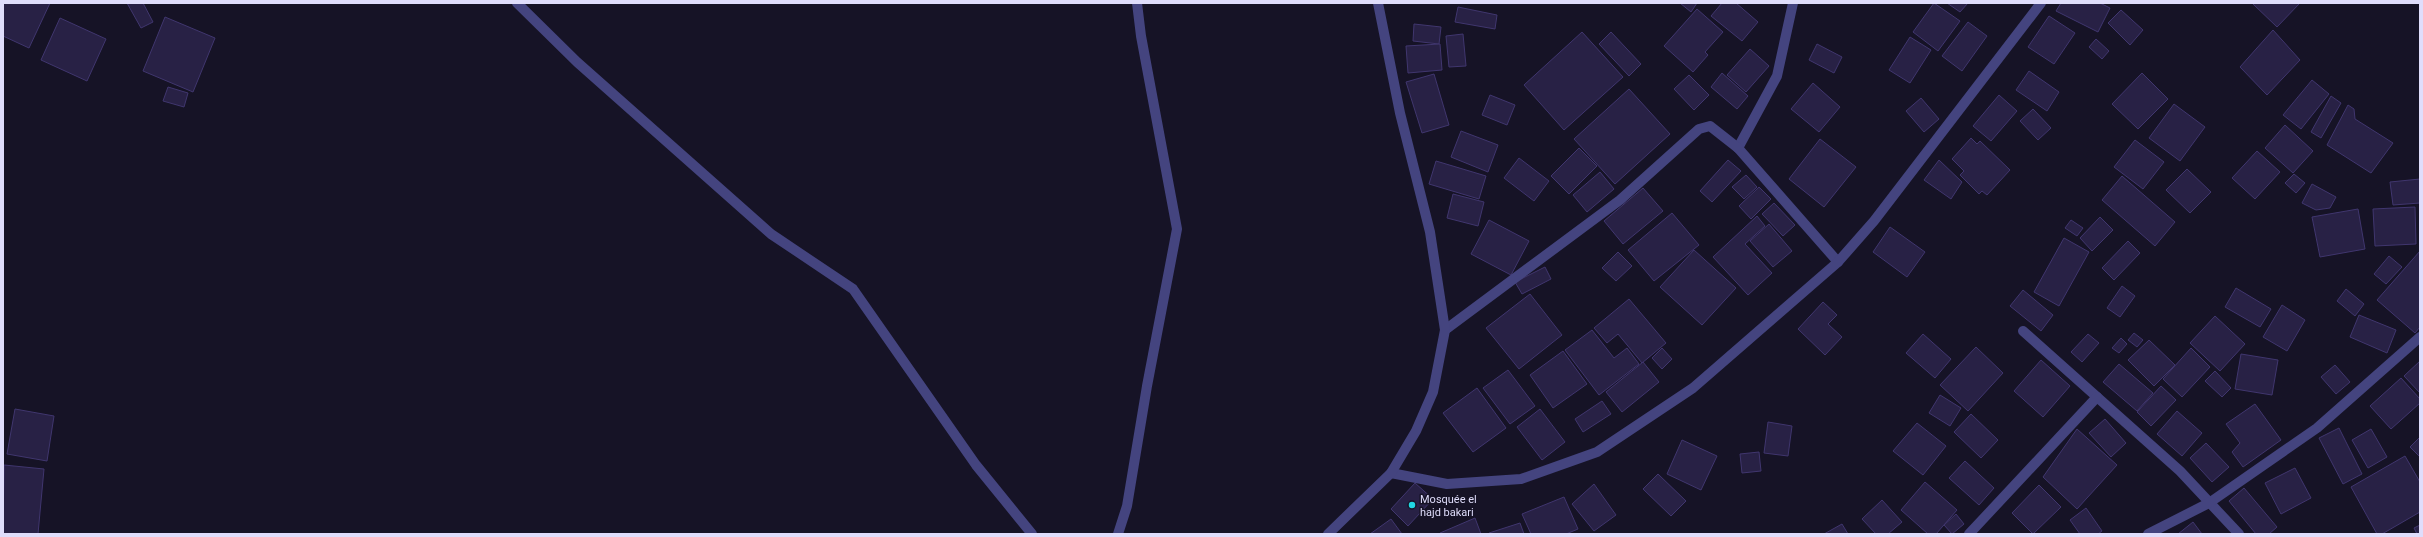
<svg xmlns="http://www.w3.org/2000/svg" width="2423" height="537" viewBox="0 0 2423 537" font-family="Roboto,sans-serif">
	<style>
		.building { fill: #282145; stroke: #40366e }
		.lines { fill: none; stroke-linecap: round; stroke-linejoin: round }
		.street { stroke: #44447f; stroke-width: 10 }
		.poi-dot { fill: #21d6e2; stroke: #161326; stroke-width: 1.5 }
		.labels { text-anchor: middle; stroke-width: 3; stroke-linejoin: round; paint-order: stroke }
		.poi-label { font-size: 11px; fill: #dfddfb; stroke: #161326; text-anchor: start }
	</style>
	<rect width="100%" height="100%" fill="#161326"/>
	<g class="building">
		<polygon points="3,3 50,3 29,48 3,36"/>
		<polygon points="127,3 143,3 153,22 141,28"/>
		<polygon points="1680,3 1697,3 1691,12"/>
		<polygon points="1722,3 1736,3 1758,22 1742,41 1711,16"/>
		<polygon points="1934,3 1960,21 1938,51 1913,32"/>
		<polygon points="1947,3 1968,3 1960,12"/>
		<polygon points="2061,3 2100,3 2110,8 2098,32 2056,11"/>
		<polygon points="2252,3 2300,3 2277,27"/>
		<polygon points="1458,7 1497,15 1495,29 1455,22"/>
		<polygon points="1697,9 1723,32 1705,52 1708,55 1693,72 1664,46"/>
		<polygon points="2121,10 2143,30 2130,45 2108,23"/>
		<polygon points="2049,16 2075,33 2054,64 2028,47"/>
		<polygon points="165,17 215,38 193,92 143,71"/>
		<polygon points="60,18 106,39 87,81 41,60"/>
		<polygon points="1968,22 1987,36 1962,71 1942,56"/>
		<polygon points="1414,24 1441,27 1439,44 1413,41"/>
		<polygon points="2273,30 2300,60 2267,95 2240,67"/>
		<polygon points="1582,32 1623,77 1564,130 1524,85"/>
		<polygon points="1611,32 1641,64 1629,76 1599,44"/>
		<polygon points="1463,34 1466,66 1449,67 1446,36"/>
		<polygon points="1910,37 1931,50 1910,83 1889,70"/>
		<polygon points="2096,39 2109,51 2102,59 2089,47"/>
		<polygon points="1440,44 1442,70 1408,73 1406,46"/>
		<polygon points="1817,44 1842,57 1834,73 1809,60"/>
		<polygon points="1750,49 1769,66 1746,92 1727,75"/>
		<polygon points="2029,71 2059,92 2047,111 2016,90"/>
		<polygon points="1722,73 1748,96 1737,109 1711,87"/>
		<polygon points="2142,73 2168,99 2138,129 2112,104"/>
		<polygon points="1434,74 1449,125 1422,133 1406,82"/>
		<polygon points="1689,75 1709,95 1694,110 1674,89"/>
		<polygon points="2312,80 2329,94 2301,129 2283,115"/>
		<polygon points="1813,83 1840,107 1819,132 1791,109"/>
		<polygon points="168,87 188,93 184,107 163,101"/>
		<polygon points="1629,89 1670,134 1615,184 1574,139"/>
		<polygon points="1490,95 1515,105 1507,125 1482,115"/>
		<polygon points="1999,95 2017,111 1991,141 1973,126"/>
		<polygon points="2331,96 2341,103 2321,138 2311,132"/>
		<polygon points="1921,98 1939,119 1924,132 1906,111"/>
		<polygon points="2174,104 2205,127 2180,161 2149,138"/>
		<polygon points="2348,105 2354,109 2355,119 2393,143 2371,173 2327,145"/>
		<polygon points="2033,109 2051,128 2038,140 2020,121"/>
		<polygon points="2285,125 2313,151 2293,173 2265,148"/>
		<polygon points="1461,131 1498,145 1488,172 1451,157"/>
		<polygon points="1971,138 1977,144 1980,141 2010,170 1987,195 1982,191 1979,194 1960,175 1964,171 1952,159"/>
		<polygon points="1820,139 1856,167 1824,207 1789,179"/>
		<polygon points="2135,140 2164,162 2143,189 2114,167"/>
		<polygon points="1579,148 1597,166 1569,194 1551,176"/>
		<polygon points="2257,151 2280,172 2255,199 2232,178"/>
		<polygon points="1519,158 1549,181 1534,201 1504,178"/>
		<polygon points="1728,160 1741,171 1712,202 1700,191"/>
		<polygon points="1939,160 1962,182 1951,199 1924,180"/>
		<polygon points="1436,161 1486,176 1479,199 1429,184"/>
		<polygon points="2187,169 2211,192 2190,213 2166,190"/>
		<polygon points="1600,172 1614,189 1587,212 1573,195"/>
		<polygon points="2294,174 2305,183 2296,193 2285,183"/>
		<polygon points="1746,175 1757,187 1744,199 1732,187"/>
		<polygon points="2122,176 2175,222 2155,246 2102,200"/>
		<polygon points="2420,179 2420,203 2393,205 2390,182"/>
		<polygon points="2312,184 2336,197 2330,208 2316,210 2302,203"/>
		<polygon points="1759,187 1771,199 1751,219 1739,206"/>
		<polygon points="1643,188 1663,211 1623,244 1604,221"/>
		<polygon points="1453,194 1484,202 1478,226 1447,218"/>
		<polygon points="1774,203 1795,225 1783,236 1762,214"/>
		<polygon points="2415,207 2416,244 2375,246 2373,209"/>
		<polygon points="2358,209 2365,249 2320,257 2312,217"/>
		<polygon points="1672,213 1699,245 1654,281 1628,250"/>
		<polygon points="1757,216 1765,226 1745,244 1772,273 1748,295 1713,257"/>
		<polygon points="2100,217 2113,230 2092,251 2080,238"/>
		<polygon points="1489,220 1529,241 1511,275 1471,254"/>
		<polygon points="2071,220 2083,228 2077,236 2065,228"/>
		<polygon points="1769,224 1792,251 1773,267 1750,241"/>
		<polygon points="1890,227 1925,252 1907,277 1873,252"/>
		<polygon points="2064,238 2089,252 2059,306 2034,292"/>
		<polygon points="2128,241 2140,253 2114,280 2102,268"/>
		<polygon points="1694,250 1736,288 1702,325 1660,287"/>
		<polygon points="2420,251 2420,327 2415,333 2377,300"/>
		<polygon points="1618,252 1632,266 1616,281 1602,268"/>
		<polygon points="2389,256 2402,267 2386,284 2374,274"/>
		<polygon points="1545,267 1551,279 1522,294 1515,282"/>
		<polygon points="2122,286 2135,296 2120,317 2107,308"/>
		<polygon points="2236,288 2271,309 2260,327 2225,307"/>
		<polygon points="2346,289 2364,304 2355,316 2337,301"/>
		<polygon points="2023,290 2053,315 2041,331 2010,306"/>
		<polygon points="1530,294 1562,335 1519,369 1486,328"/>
		<polygon points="1629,299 1666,343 1642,363 1618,334 1607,343 1594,328"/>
		<polygon points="1823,302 1837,315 1828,324 1842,337 1825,355 1798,329"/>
		<polygon points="2282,305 2305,320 2287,351 2263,337"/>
		<polygon points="2359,315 2396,330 2387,353 2350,337"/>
		<polygon points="2215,316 2245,344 2220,371 2190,343"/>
		<polygon points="1592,330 1614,358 1627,348 1639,364 1599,395 1565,350"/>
		<polygon points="2134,333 2143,340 2137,347 2128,340"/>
		<polygon points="1923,334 1951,359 1935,378 1906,353"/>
		<polygon points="2088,334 2099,343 2082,362 2071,352"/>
		<polygon points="2121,338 2127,344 2119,353 2112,348"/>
		<polygon points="2149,340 2175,365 2154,386 2128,360"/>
		<polygon points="1976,347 2003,373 1968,411 1940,385"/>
		<polygon points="1662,348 1672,359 1662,369 1652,358"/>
		<polygon points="2191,348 2210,367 2182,397 2163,379"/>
		<polygon points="1563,351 1587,384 1553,408 1530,375"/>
		<polygon points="2241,354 2278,360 2272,395 2235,389"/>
		<polygon points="2041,360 2070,386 2043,417 2014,391"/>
		<polygon points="2420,361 2420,393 2404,376"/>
		<polygon points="1643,362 1659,382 1622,412 1606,392"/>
		<polygon points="2119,364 2153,393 2137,411 2103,382"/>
		<polygon points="2335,365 2350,382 2336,394 2321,377"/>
		<polygon points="1508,370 1535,406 1510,424 1483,388"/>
		<polygon points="2215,371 2231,388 2222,397 2205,381"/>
		<polygon points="2401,378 2420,399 2420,403 2391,429 2370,406"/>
		<polygon points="2161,386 2176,400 2151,426 2137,412"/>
		<polygon points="1477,388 1506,428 1473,452 1443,413"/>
		<polygon points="1940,395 1961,408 1950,426 1929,413"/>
		<polygon points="1602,401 1611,414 1583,432 1575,419"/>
		<polygon points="2255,404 2281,440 2243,467 2232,452 2240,443 2226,424"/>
		<polygon points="15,409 54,416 47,461 7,454"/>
		<polygon points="1540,409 1565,442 1542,460 1517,427"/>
		<polygon points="2177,411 2202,433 2182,456 2157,434"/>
		<polygon points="1971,414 1998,440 1981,458 1954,432"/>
		<polygon points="2105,419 2126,443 2111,457 2089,433"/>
		<polygon points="1768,422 1792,426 1788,456 1764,453"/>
		<polygon points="1917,423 1946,446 1923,475 1893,451"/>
		<polygon points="2339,428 2362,474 2343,484 2319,438"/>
		<polygon points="2077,429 2117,465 2077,509 2043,477"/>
		<polygon points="2371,429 2387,457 2368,468 2352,440"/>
		<polygon points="2420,437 2420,457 2410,447"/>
		<polygon points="1682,440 1717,456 1701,490 1667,474"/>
		<polygon points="2206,443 2229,467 2212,482 2190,458"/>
		<polygon points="1759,452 1761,471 1742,473 1740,454"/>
		<polygon points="2405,456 2420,482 2420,512 2382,534 2377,534 2351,487"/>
		<polygon points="1965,461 1994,488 1979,505 1949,478"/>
		<polygon points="4,465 44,469 38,534 3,534"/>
		<polygon points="2295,468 2311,498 2281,514 2265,483"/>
		<polygon points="1658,474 1686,501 1671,516 1643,489"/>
		<polygon points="1925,482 1957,510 1936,534 1928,534 1901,510"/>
		<polygon points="1415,483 1433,499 1408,526 1391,509"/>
		<polygon points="1594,484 1616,515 1594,531 1572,504"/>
		<polygon points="2039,485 2061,507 2033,534 2012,513"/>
		<polygon points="2244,488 2277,527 2269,534 2256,534 2229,501"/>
		<polygon points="1564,497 1578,529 1566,534 1531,534 1522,514"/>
		<polygon points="1882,500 1902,522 1888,534 1876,534 1862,519"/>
		<polygon points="2086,508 2102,531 2098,534 2080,534 2070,520"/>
		<polygon points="1956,514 1964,524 1952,534 1944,525"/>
		<polygon points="1475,518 1481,534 1440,534 1440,533"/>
		<polygon points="1391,519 1402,534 1370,534"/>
		<polygon points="2193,522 2202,534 2178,534"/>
		<polygon points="1520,523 1524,534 1490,534 1489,533"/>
		<polygon points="1842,524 1848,534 1824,534"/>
		<polygon points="2420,525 2420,534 2417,534 2414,528"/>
	</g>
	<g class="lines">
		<g class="street">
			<polyline points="517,3 577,62 771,234 853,289 976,465 1032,534"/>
			<polyline points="1738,148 1777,76 1793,3"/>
			<polyline points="1445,330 1620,200 1699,129 1710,126 1738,148 1838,262"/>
			<polyline points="2023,331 2180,471 2239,534"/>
			<polyline points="1391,473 1447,484 1521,479 1597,452 1693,388 1838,262 1874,221 2041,3"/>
			<polyline points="1118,534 1127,506 1147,386 1177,229 1141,36 1137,3"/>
			<polyline points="1328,534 1391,473 1416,431 1433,392 1445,330 1430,232 1400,113 1378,3"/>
			<polyline points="1969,534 2097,397"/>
			<polyline points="2148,534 2209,503 2317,428 2420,337"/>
		</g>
	</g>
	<circle class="poi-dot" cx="1412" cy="505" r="4"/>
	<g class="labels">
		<g class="poi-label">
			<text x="1420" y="503">Mosquée el<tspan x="1420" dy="13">hajd bakari</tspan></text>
		</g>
	</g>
	<rect width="2423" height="537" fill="none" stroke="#dfddfb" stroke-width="8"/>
</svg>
